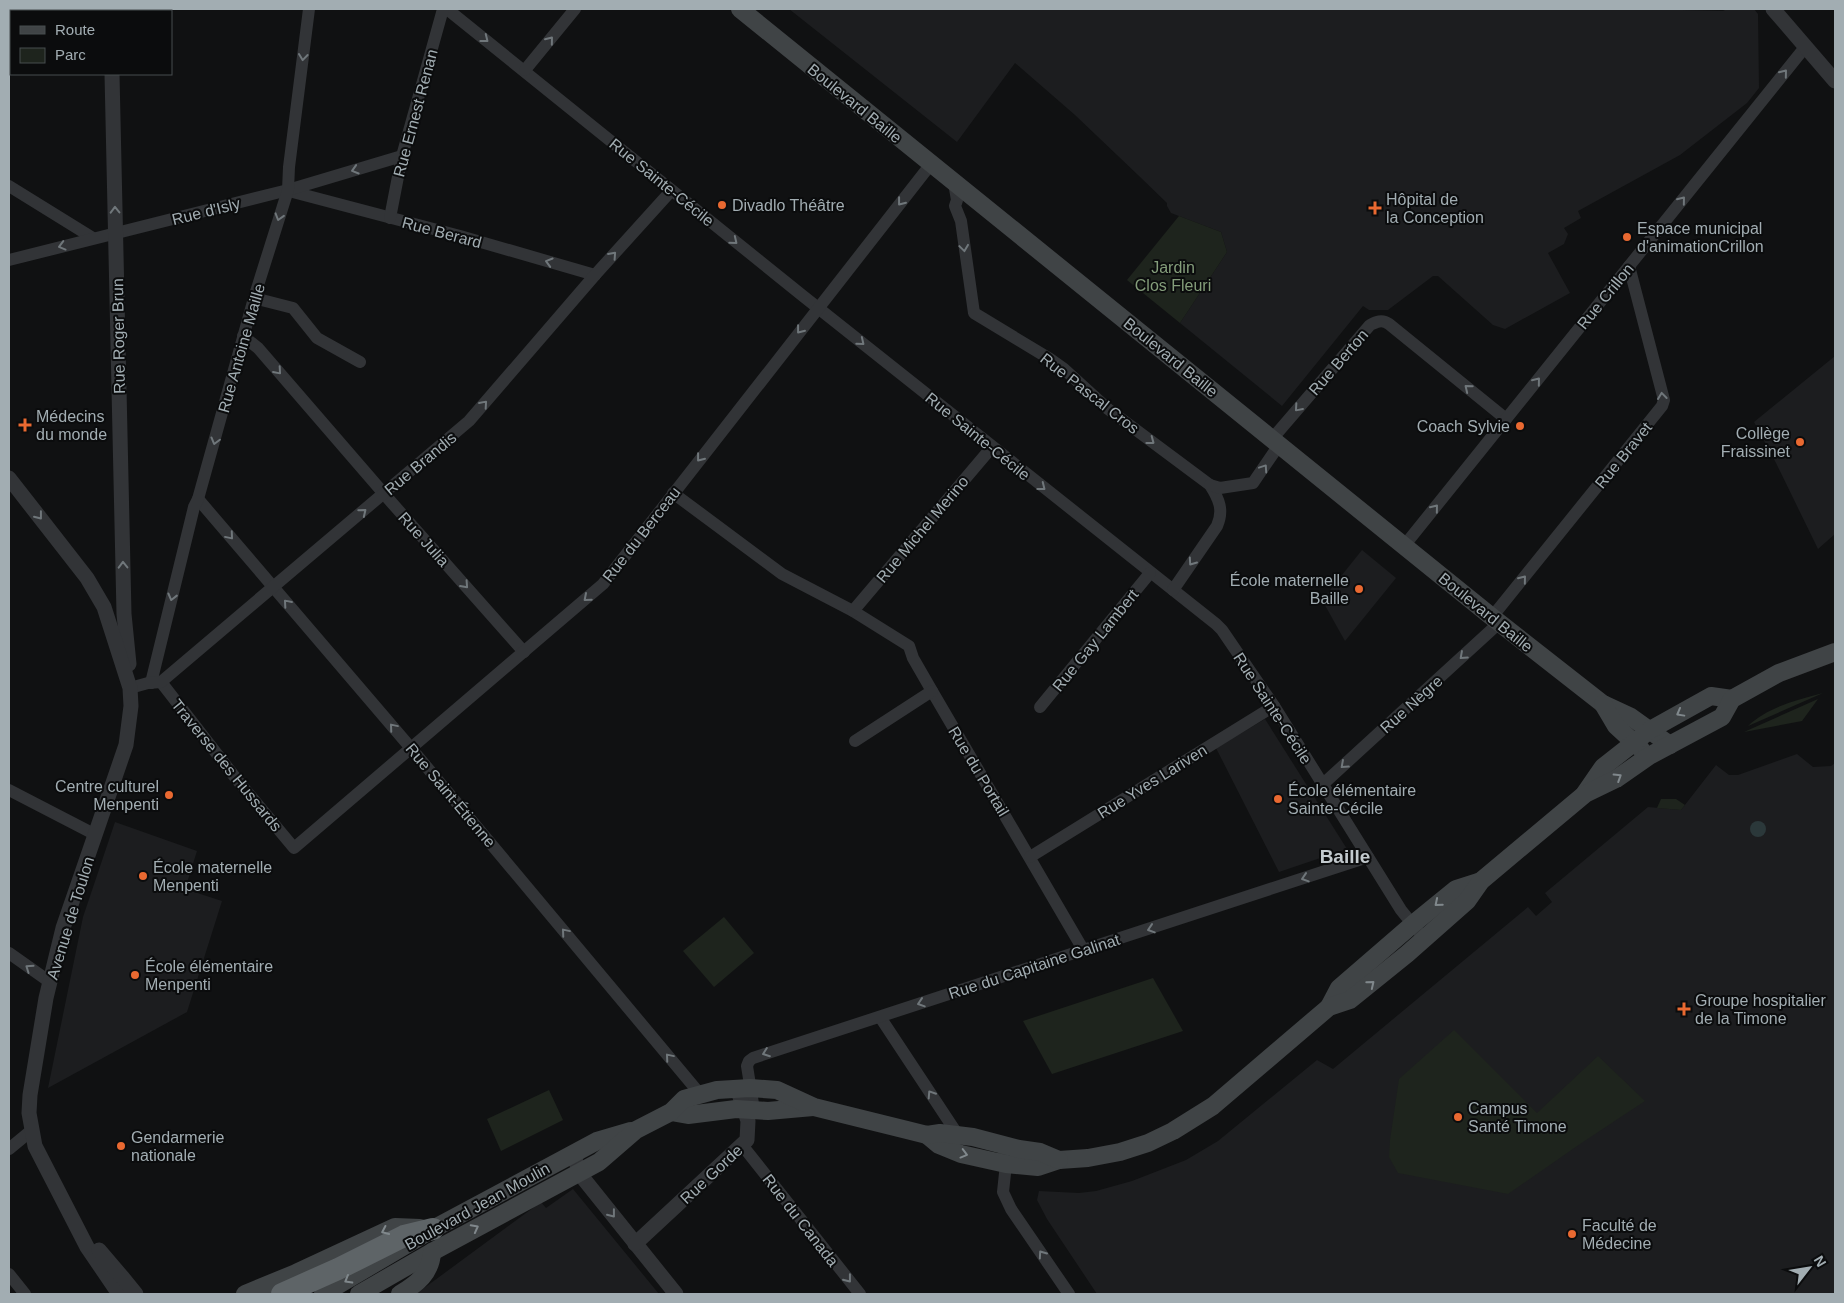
<svg xmlns="http://www.w3.org/2000/svg" width="1844" height="1303" viewBox="0 0 1844 1303" font-family="Arial,sans-serif">
	<style>
		.built { fill: #1c1d1f }
		.green { fill: #1e241d }
		.water { fill: #2b383a }
		.lines { fill: none; stroke-linecap: round; stroke-linejoin: round }
		.minor { stroke: #323437; stroke-width: 12 }
		.tertiary { stroke: #323437; stroke-width: 15 }
		.secondary { stroke: #404446; stroke-width: 18 }
		.motorway { stroke: #5e6467; stroke-width: 22 }
		.oneway { stroke: #70777b }
		.oneway2 { stroke: #80888c }
		.poi-dot { fill: #e96931; stroke: #0b0c0d; stroke-width: 2 }
		.labels { text-anchor: middle; stroke-width: 4; stroke-linejoin: round; paint-order: stroke }
		.street-label { font-size: 16px; fill: #a2adb2; stroke: #0b0c0d }
		.poi-label { font-size: 16px; fill: #a2adb2; stroke: #0b0c0d; text-anchor: start }
		.park-label { font-size: 16px; fill: #849d7a; stroke: #0b0c0d }
		.quarter-label { font-size: 19px; font-weight: bold; fill: #c3cace; stroke: #0b0c0d }
	</style>
	<rect width="100%" height="100%" fill="#101112"/>
	<g class="built">
		<polygon points="789,9 1682,9 1682,10 1723,11 1727,9 1754,9 1758,14 1759,88 1747,103 1680,155 1578,211 1581,218 1564,228 1568,234 1564,244 1548,253 1570,293 1505,329 1493,325 1438,276 1433,276 1388,310 1369,310 1363,306 1282,406 1180,323 1227,252 1221,232 1171,213 1167,206 1167,203 1138,175 1075,115 1015,63 957,142"/>
		<polygon points="1835,356 1835,534 1818,549 1776,463 1754,422"/>
		<polygon points="1362,550 1396,578 1345,641 1322,600"/>
		<polygon points="1265,719 1347,849 1279,872 1216,748"/>
		<polygon points="1797,754 1813,767 1831,766 1835,763 1835,1294 1097,1294 1047,1219 1037,1200 1039,1191 1079,1193 1096,1191 1132,1181 1186,1160 1218,1141 1317,1060 1333,1069 1528,907 1536,916 1552,902 1545,893 1648,807 1681,810 1716,765 1729,775 1738,775"/>
		<polygon points="115,822 197,851 185,889 222,901 187,1012 48,1088 83,917"/>
		<polygon points="573,1189 659,1294 416,1294 541,1202 546,1208"/>
	</g>
	<g class="green">
		<polygon points="1179,216 1221,232 1227,252 1180,323 1127,280"/>
		<path d="M1823 693 1748 726C1768 707 1797 700 1823 693Z"/>
		<polygon points="1818,699 1802,721 1744,732"/>
		<polygon points="1661,799 1676,799 1685,805 1681,810 1657,808"/>
		<polygon points="724,917 754,953 714,987 683,951"/>
		<polygon points="1153,978 1183,1031 1052,1074 1023,1021"/>
		<polygon points="1454,1030 1537,1113 1598,1056 1645,1101 1580,1144 1508,1194 1398,1173 1389,1157 1390,1140 1399,1079"/>
		<polygon points="549,1090 563,1120 501,1151 487,1119"/>
	</g>
	<circle class="water" cx="1758" cy="829" r="8"/>
	<g class="lines">
		<g class="minor">
			<polyline points="447,9 803,296 1216,624 1222,630 1274,706 1401,910 1418,931"/>
			<polyline points="525,70 575,9"/>
			<path d="M954 183 957 200 955 206 961 221 974 313 1050 359 1064 369 1108 409 1210 485C1219 499 1224 510 1217 526L1173 590"/>
			<polyline points="9,186 93,238"/>
			<polyline points="289,191 460,236 595,275"/>
			<polyline points="390,218 402,156 443,9"/>
			<polyline points="9,260 288,190 402,156"/>
			<polyline points="254,298 293,308 317,338 360,362"/>
			<polyline points="243,336 258,348 392,503 524,652"/>
			<path d="M1272 439 1370 325C1376 322 1382 319 1389 324L1506 419"/>
			<polyline points="1210,485 1220,488 1253,483 1279,445"/>
			<polyline points="673,493 782,574 853,611 909,646 913,658 932,691 1084,951"/>
			<polyline points="198,499 410,747 700,1094"/>
			<polyline points="1404,546 1806,46"/>
			<polyline points="853,611 992,447"/>
			<polyline points="1492,617 1662,406 1664,400 1629,266"/>
			<polyline points="161,682 238,781 294,848 603,584 931,164"/>
			<polyline points="151,683 194,507 198,499 254,298 288,190 289,167 309,9"/>
			<polyline points="130,688 148,683 161,682 469,421 595,275 671,191"/>
			<polyline points="1040,707 1150,573"/>
			<polyline points="855,741 932,691"/>
			<polyline points="1322,785 1499,623"/>
			<polyline points="9,790 96,835"/>
			<polyline points="1030,857 1274,706"/>
			<polyline points="9,953 50,982"/>
			<polyline points="880,1017 958,1135"/>
			<polyline points="754,1110 747,1066 749,1061 753,1058 1368,857"/>
			<polyline points="742,1145 860,1294"/>
			<polyline points="9,1149 32,1130"/>
			<polyline points="1003,1157 1006,1164 1003,1192 1011,1209 1069,1294"/>
			<polyline points="9,1274 25,1294"/>
		</g>
		<g class="tertiary">
			<polyline points="111,9 111,11"/>
			<polyline points="1773,9 1835,81"/>
			<polyline points="112,74 124,614 129,664"/>
			<polyline points="9,478 87,578 104,607 130,688 131,706 126,745 63,928 46,998 30,1095 29,1113 35,1146 87,1247 119,1294"/>
			<polyline points="578,1151 575,1160 583,1178 676,1294"/>
			<polyline points="635,1244 747,1140 748,1121 737,1088"/>
			<polyline points="99,1250 123,1278 136,1294"/>
		</g>
		<g class="secondary">
			<polyline points="740,9 1492,617 1603,704 1631,717 1670,745"/>
			<polyline points="1603,704 1616,726 1641,749"/>
			<polyline points="1585,793 1603,767 1650,730 1711,696 1732,699"/>
			<polyline points="1329,1007 1339,988 1413,924 1456,889 1481,881"/>
			<polyline points="671,1112 688,1115 736,1109 768,1111 813,1107"/>
			<polyline points="927,1135 939,1145 961,1154 1006,1164 1038,1167 1059,1160 1088,1158 1120,1152 1148,1143 1173,1131 1213,1106 1329,1007 1350,1000 1407,954 1467,901 1481,881 1585,794 1616,779 1649,756 1722,717 1732,699 1779,673 1835,652"/>
			<polyline points="245,1294 296,1273 395,1227 420,1228"/>
			<polyline points="323,1294 433,1229 597,1141 631,1131"/>
			<polyline points="359,1294 432,1252 599,1162 636,1130 671,1112 684,1099 717,1090 750,1088 777,1090 814,1107 907,1130 927,1135 940,1133 973,1137 1019,1149 1040,1152 1059,1160"/>
			<path d="M400 1294C417 1284 431 1273 432 1252"/>
		</g>
		<polyline class="motorway" points="282,1294 338,1269 404,1236 433,1229"/>
	</g>
	<defs><path id="oneway-chevron" d="M-2-3.5L2.5 0L-2 3.5" fill="none" stroke-width="1.6" stroke-linecap="round" stroke-linejoin="round" transform="scale(1.25)"/></defs>
	<g class="oneway">
		<use href="#oneway-chevron" transform="translate(485 39) rotate(38)"/>
		<use href="#oneway-chevron" transform="translate(550 40) rotate(-51)"/>
		<use href="#oneway-chevron" transform="translate(303 57) rotate(97)"/>
		<use href="#oneway-chevron" transform="translate(1784 73) rotate(-51)"/>
		<use href="#oneway-chevron" transform="translate(355 170) rotate(163)"/>
		<use href="#oneway-chevron" transform="translate(1682 200) rotate(-51)"/>
		<use href="#oneway-chevron" transform="translate(901 202) rotate(128)"/>
		<use href="#oneway-chevron" transform="translate(115 210) rotate(-91)"/>
		<use href="#oneway-chevron" transform="translate(279 217) rotate(107)"/>
		<use href="#oneway-chevron" transform="translate(734 241) rotate(39)"/>
		<use href="#oneway-chevron" transform="translate(62 246) rotate(165)"/>
		<use href="#oneway-chevron" transform="translate(964 248) rotate(82)"/>
		<use href="#oneway-chevron" transform="translate(613 255) rotate(-48)"/>
		<use href="#oneway-chevron" transform="translate(549 262) rotate(-164)"/>
		<use href="#oneway-chevron" transform="translate(800 330) rotate(128)"/>
		<use href="#oneway-chevron" transform="translate(861 342) rotate(39)"/>
		<use href="#oneway-chevron" transform="translate(278 371) rotate(49)"/>
		<use href="#oneway-chevron" transform="translate(1537 381) rotate(-51)"/>
		<use href="#oneway-chevron" transform="translate(1468 388) rotate(-141)"/>
		<use href="#oneway-chevron" transform="translate(1662 396) rotate(-97)"/>
		<use href="#oneway-chevron" transform="translate(484 404) rotate(-49)"/>
		<use href="#oneway-chevron" transform="translate(1298 408) rotate(131)"/>
		<use href="#oneway-chevron" transform="translate(215 441) rotate(105)"/>
		<use href="#oneway-chevron" transform="translate(1151 441) rotate(37)"/>
		<use href="#oneway-chevron" transform="translate(700 458) rotate(128)"/>
		<use href="#oneway-chevron" transform="translate(1264 468) rotate(-56)"/>
		<use href="#oneway-chevron" transform="translate(1042 487) rotate(38)"/>
		<use href="#oneway-chevron" transform="translate(1435 508) rotate(-51)"/>
		<use href="#oneway-chevron" transform="translate(363 512) rotate(-39)"/>
		<use href="#oneway-chevron" transform="translate(39 516) rotate(52)"/>
		<use href="#oneway-chevron" transform="translate(230 536) rotate(50)"/>
		<use href="#oneway-chevron" transform="translate(1192 562) rotate(125)"/>
		<use href="#oneway-chevron" transform="translate(123 565) rotate(-91)"/>
		<use href="#oneway-chevron" transform="translate(1523 579) rotate(-51)"/>
		<use href="#oneway-chevron" transform="translate(465 585) rotate(48)"/>
		<use href="#oneway-chevron" transform="translate(172 597) rotate(104)"/>
		<use href="#oneway-chevron" transform="translate(587 598) rotate(139)"/>
		<use href="#oneway-chevron" transform="translate(287 603) rotate(-131)"/>
		<use href="#oneway-chevron" transform="translate(1463 656) rotate(138)"/>
		<use href="#oneway-chevron" transform="translate(393 727) rotate(-130)"/>
		<use href="#oneway-chevron" transform="translate(1344 765) rotate(138)"/>
		<use href="#oneway-chevron" transform="translate(1305 878) rotate(162)"/>
		<use href="#oneway-chevron" transform="translate(1151 929) rotate(162)"/>
		<use href="#oneway-chevron" transform="translate(565 932) rotate(-130)"/>
		<use href="#oneway-chevron" transform="translate(29 968) rotate(-145)"/>
		<use href="#oneway-chevron" transform="translate(921 1003) rotate(162)"/>
		<use href="#oneway-chevron" transform="translate(766 1053) rotate(160)"/>
		<use href="#oneway-chevron" transform="translate(669 1057) rotate(-130)"/>
		<use href="#oneway-chevron" transform="translate(931 1094) rotate(-123)"/>
		<use href="#oneway-chevron" transform="translate(612 1214) rotate(52)"/>
		<use href="#oneway-chevron" transform="translate(1042 1254) rotate(-125)"/>
		<use href="#oneway-chevron" transform="translate(848 1279) rotate(52)"/>
	</g>
	<g class="oneway2">
		<use href="#oneway-chevron" transform="translate(1680 713) rotate(151)"/>
		<use href="#oneway-chevron" transform="translate(1618 777) rotate(-32)"/>
		<use href="#oneway-chevron" transform="translate(1438 903) rotate(140)"/>
		<use href="#oneway-chevron" transform="translate(1371 984) rotate(-39)"/>
		<use href="#oneway-chevron" transform="translate(964 1154) rotate(15)"/>
		<use href="#oneway-chevron" transform="translate(475 1228) rotate(-28)"/>
		<use href="#oneway-chevron" transform="translate(385 1231) rotate(155)"/>
		<use href="#oneway-chevron" transform="translate(348 1280) rotate(150)"/>
	</g>
	<g class="poi-dot">
		<circle cx="722" cy="205" r="5"/>
		<path d="M1372.5 200.5h5v5h5v5h-5v5h-5v-5h-5v-5h5z"/>
		<circle cx="1627" cy="237" r="5"/>
		<path d="M22.5 417.5h5v5h5v5h-5v5h-5v-5h-5v-5h5z"/>
		<circle cx="1520" cy="426" r="5"/>
		<circle cx="1800" cy="442" r="5"/>
		<circle cx="1359" cy="589" r="5"/>
		<circle cx="169" cy="795" r="5"/>
		<circle cx="1278" cy="799" r="5"/>
		<circle cx="143" cy="876" r="5"/>
		<circle cx="135" cy="975" r="5"/>
		<path d="M1681.5 1001.5h5v5h5v5h-5v5h-5v-5h-5v-5h5z"/>
		<circle cx="1458" cy="1117" r="5"/>
		<circle cx="121" cy="1146" r="5"/>
		<circle cx="1572" cy="1234" r="5"/>
	</g>
	<g class="labels">
		<g class="street-label">
			<text transform="translate(855 103) rotate(39)" y="6">Boulevard Baille</text>
			<text transform="translate(415 113) rotate(-75)" y="6">Rue Ernest Renan</text>
			<text transform="translate(662 182) rotate(39)" y="6">Rue Sainte-Cécile</text>
			<text transform="translate(206 211) rotate(-14)" y="6">Rue d'Isly</text>
			<text transform="translate(442 232) rotate(15)" y="6">Rue Berard</text>
			<text transform="translate(1605 296) rotate(-51)" y="6">Rue Crillon</text>
			<text transform="translate(118 336) rotate(-91)" y="6">Rue Roger Brun</text>
			<text transform="translate(241 348) rotate(-74)" y="6">Rue Antoine Maille</text>
			<text transform="translate(1171 357) rotate(39)" y="6">Boulevard Baille</text>
			<text transform="translate(1338 362) rotate(-49)" y="6">Rue Berton</text>
			<text transform="translate(1090 393) rotate(38)" y="6">Rue Pascal Cros</text>
			<text transform="translate(978 436) rotate(39)" y="6">Rue Sainte-Cécile</text>
			<text transform="translate(1623 455) rotate(-51)" y="6">Rue Bravet</text>
			<text transform="translate(420 463) rotate(-40)" y="6">Rue Brandis</text>
			<text transform="translate(922 529) rotate(-50)" y="6">Rue Michel Merino</text>
			<text transform="translate(641 534) rotate(-52)" y="6">Rue du Berceau</text>
			<text transform="translate(424 539) rotate(48)" y="6">Rue Julia</text>
			<text transform="translate(1486 612) rotate(39)" y="6">Boulevard Baille</text>
			<text transform="translate(1095 640) rotate(-51)" y="6">Rue Gay Lambert</text>
			<text transform="translate(1411 704) rotate(-42)" y="6">Rue Nègre</text>
			<text transform="translate(1273 708) rotate(57)" y="6">Rue Sainte-Cécile</text>
			<text transform="translate(227 765) rotate(51)" y="6">Traverse des Hussards</text>
			<text transform="translate(979 771) rotate(59)" y="6">Rue du Portail</text>
			<text transform="translate(1152 781) rotate(-32)" y="6">Rue Yves Lariven</text>
			<text transform="translate(451 795) rotate(50)" y="6">Rue Saint-Étienne</text>
			<text transform="translate(70 918) rotate(-73)" y="6">Avenue de Toulon</text>
			<text transform="translate(1034 966) rotate(-18)" y="6">Rue du Capitaine Galinat</text>
			<text transform="translate(711 1174) rotate(-43)" y="6">Rue Gorde</text>
			<text transform="translate(477 1206) rotate(-29)" y="6">Boulevard Jean Moulin</text>
			<text transform="translate(801 1220) rotate(52)" y="6">Rue du Canada</text>
		</g>
		<g class="poi-label">
			<text x="1386" y="205">Hôpital de<tspan x="1386" dy="18">la Conception</tspan></text>
			<text x="732" y="211">Divadlo Théâtre</text>
			<text x="1637" y="234">Espace municipal<tspan x="1637" dy="18">d'animationCrillon</tspan></text>
			<text x="36" y="422">Médecins<tspan x="36" dy="18">du monde</tspan></text>
			<text x="1510" y="432" text-anchor="end">Coach Sylvie</text>
			<text x="1790" y="439" text-anchor="end">Collège<tspan x="1790" dy="18">Fraissinet</tspan></text>
			<text x="1349" y="586" text-anchor="end">École maternelle<tspan x="1349" dy="18">Baille</tspan></text>
			<text x="159" y="792" text-anchor="end">Centre culturel<tspan x="159" dy="18">Menpenti</tspan></text>
			<text x="1288" y="796">École élémentaire<tspan x="1288" dy="18">Sainte-Cécile</tspan></text>
			<text x="153" y="873">École maternelle<tspan x="153" dy="18">Menpenti</tspan></text>
			<text x="145" y="972">École élémentaire<tspan x="145" dy="18">Menpenti</tspan></text>
			<text x="1695" y="1006">Groupe hospitalier<tspan x="1695" dy="18">de la Timone</tspan></text>
			<text x="1468" y="1114">Campus<tspan x="1468" dy="18">Santé Timone</tspan></text>
			<text x="131" y="1143">Gendarmerie<tspan x="131" dy="18">nationale</tspan></text>
			<text x="1582" y="1231">Faculté de<tspan x="1582" dy="18">Médecine</tspan></text>
		</g>
		<g class="park-label">
			<text x="1173" y="273">Jardin<tspan x="1173" dy="18">Clos Fleuri</tspan></text>
		</g>
		<g class="quarter-label">
			<text x="1345" y="863">Baille</text>
		</g>
	</g>
	<rect width="1844" height="1303" fill="none" stroke="#a2adb2" stroke-width="20"/>
	<rect x="10" y="10" width="162" height="65" fill="#0b0c0d" stroke="#474c4f"/>
	<rect x="20" y="26" width="25" height="8" fill="#404446" stroke="#474c4f"/>
	<text x="55" y="35" font-size="15" fill="#a2adb2">Route</text>
	<rect x="20" y="48" width="25" height="15" fill="#1e241d" stroke="#474c4f"/>
	<text x="55" y="60" font-size="15" fill="#a2adb2">Parc</text>
	<g transform="translate(1809 1268) rotate(59)" stroke="#0b0c0d" stroke-width="4" paint-order="stroke">
	<path d="M0-4L9 19L0 12L-9 19Z" fill="#a2adb2"/>
	<text y="-8" font-size="14" font-weight="bold" text-anchor="middle" fill="#a2adb2">N</text>
	</g>
</svg>
